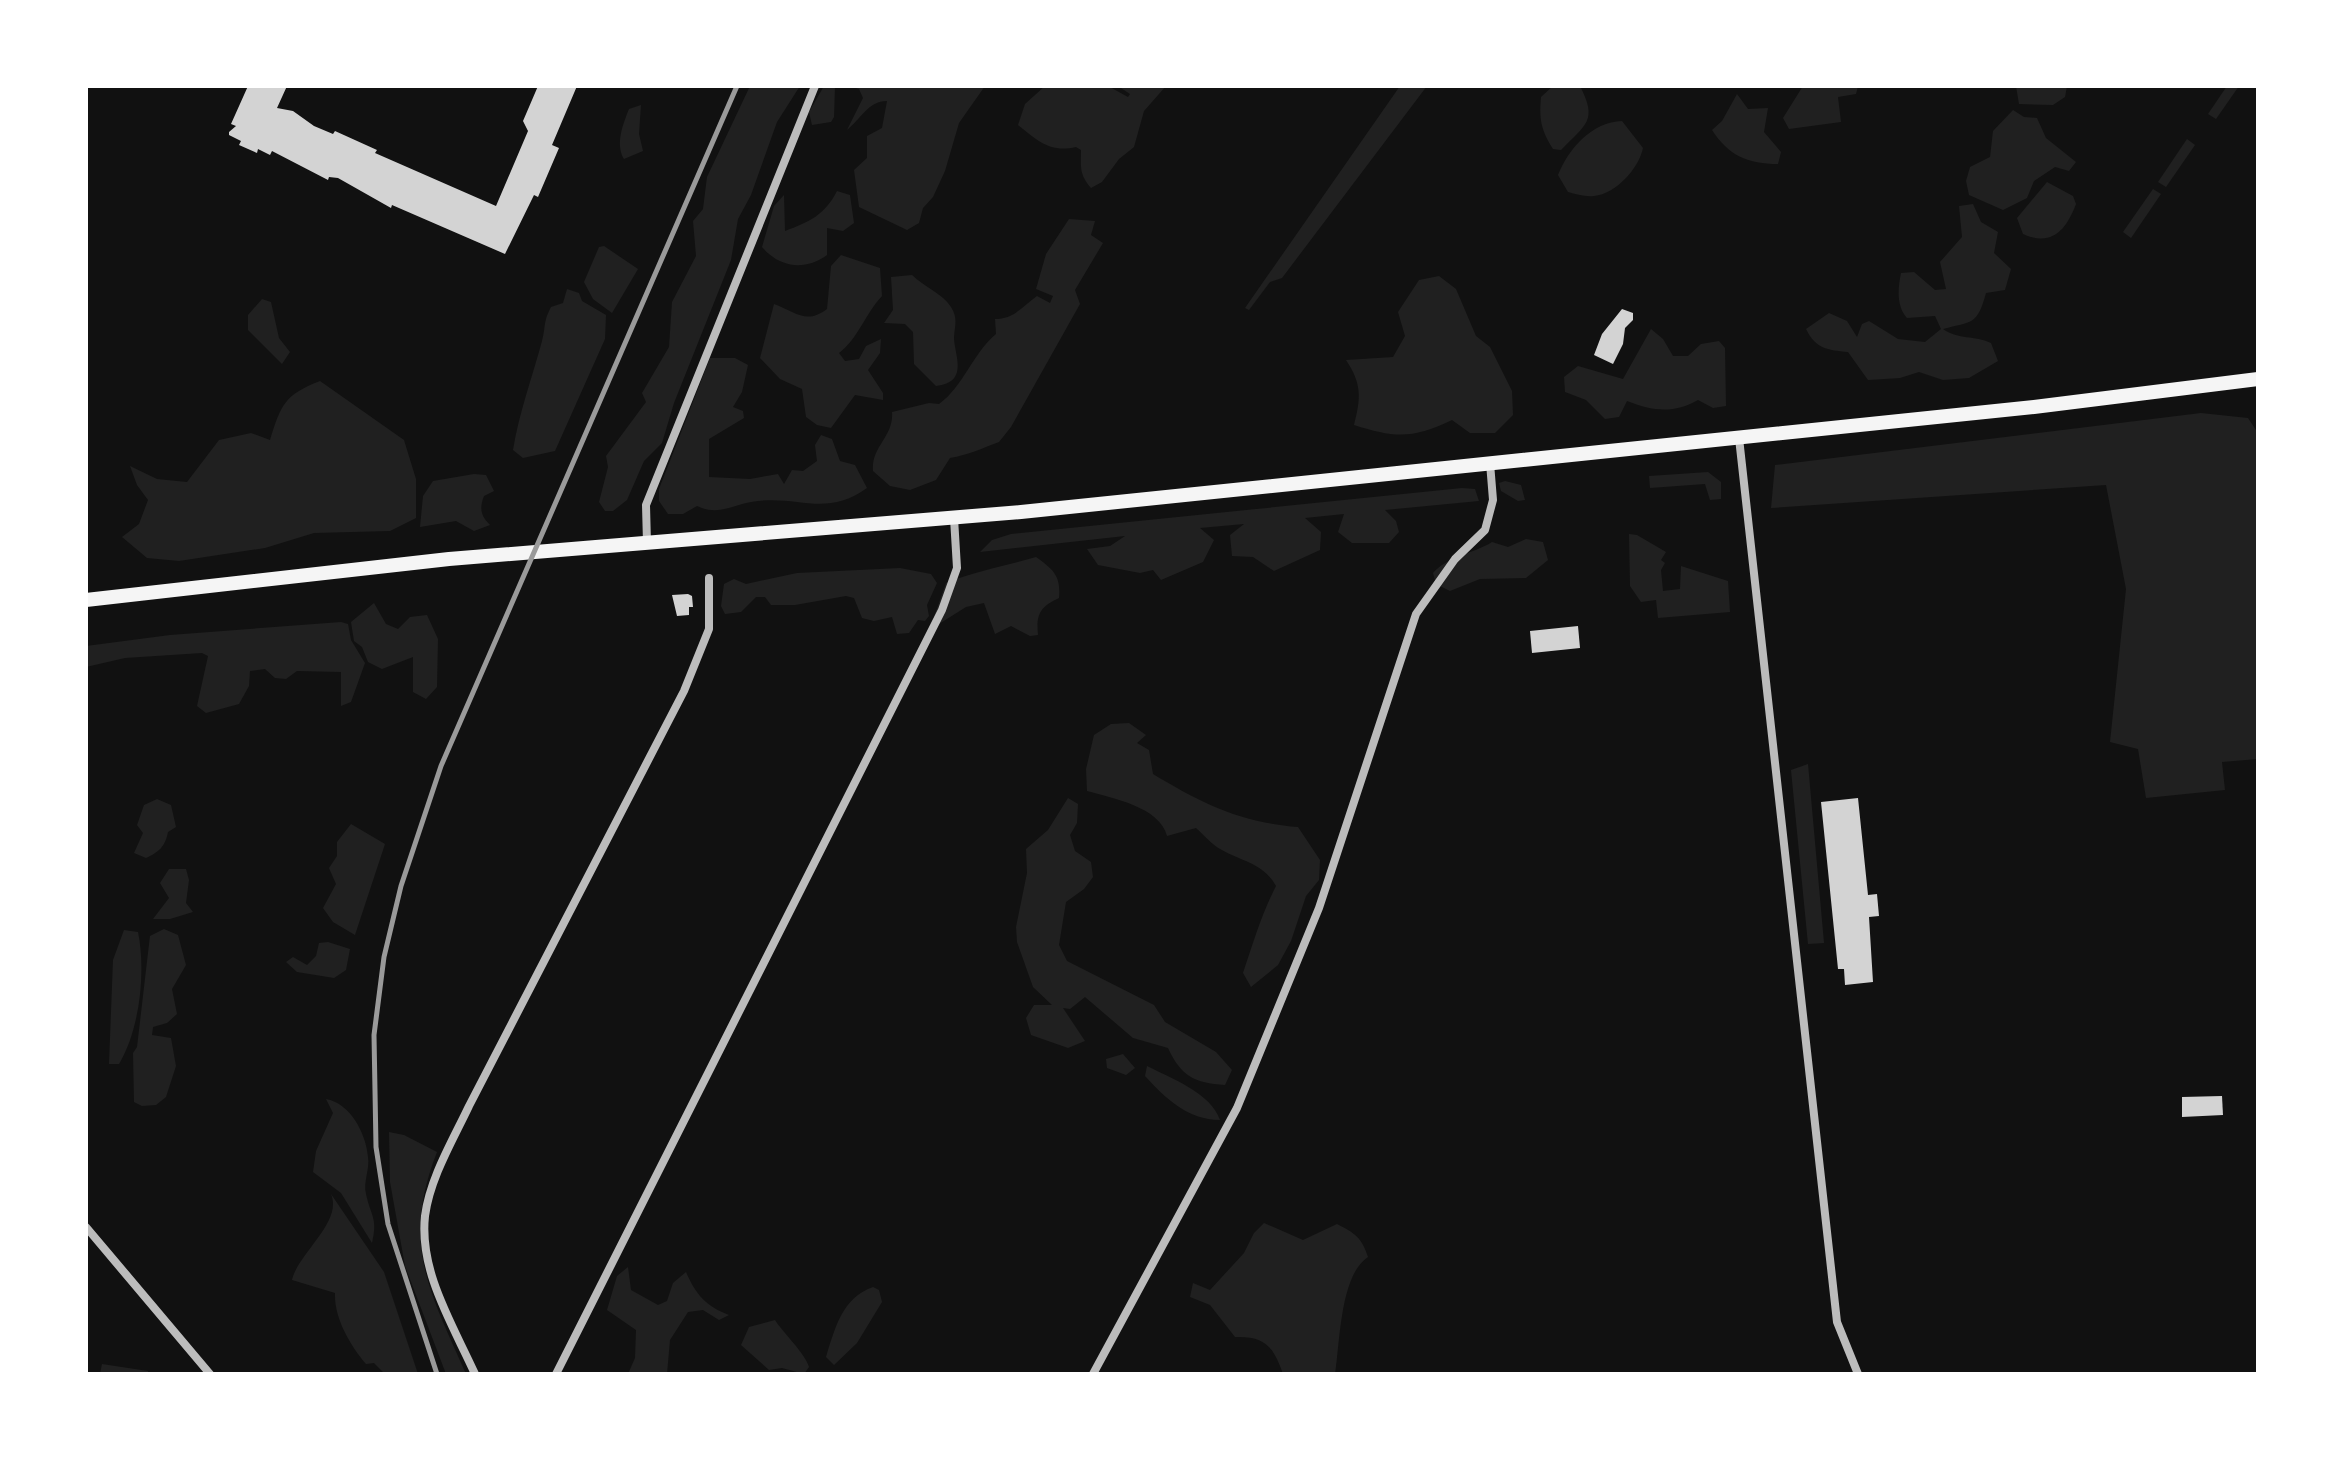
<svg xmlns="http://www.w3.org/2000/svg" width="2344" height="1460" viewBox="0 0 2344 1460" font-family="'DM Sans',sans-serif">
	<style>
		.green { fill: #202020 }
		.building { fill: #d3d3d3 }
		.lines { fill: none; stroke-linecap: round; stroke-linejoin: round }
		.minor { stroke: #bcbcbc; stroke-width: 8 }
		.secondary { stroke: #f5f5f5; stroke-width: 14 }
		.rail { stroke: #9a9a9a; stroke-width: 5 }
	</style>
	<rect width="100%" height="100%" fill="#111"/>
	<g class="green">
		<polygon points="750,86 800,86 777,122 751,195 738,219 731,260 674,403 662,443 644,461 627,500 613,511 605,511 599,502 608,467 606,456 646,402 642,393 669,347 672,302 696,256 693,221 703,209 707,177"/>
		<polygon points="824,86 835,86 834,117 831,122 812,125 809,112"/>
		<path d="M850 86H985L959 123 945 171 933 197 923 208 919 223 907 230 859 207 854 170 867 158V136L882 128 887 101C868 101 861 119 847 130L863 98 859 89Z"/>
		<path d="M1045 86H1108L1128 97 1130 94 1118 86H1166L1144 111 1134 147 1119 159 1102 182 1091 188C1079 174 1081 167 1081 150L1076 147C1050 153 1038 141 1018 125L1025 104Z"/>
		<polygon points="1400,86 1427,86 1282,278 1270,282 1249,310 1245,308"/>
		<path d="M1553 86H1580C1598 121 1586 124 1561 150L1553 149C1541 130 1539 119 1541 97Z"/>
		<polygon points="1803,86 1858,86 1856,94 1838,97 1841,122 1789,129 1783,118"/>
		<polygon points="2016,86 2067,86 2065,97 2053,105 2019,104"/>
		<polygon points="2227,86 2239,86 2216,119 2208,114"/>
		<path d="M1737 94 1748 109 1768 108 1764 132 1781 152 1778 164C1748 164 1729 156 1712 130L1722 121Z"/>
		<path d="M641 105 639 134 643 151 624 159C615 144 623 124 629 109Z"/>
		<polygon points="2013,110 2024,117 2037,118 2046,138 2076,162 2069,171 2055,167 2034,181 2027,198 2003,210 1969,195 1966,181 1970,167 1990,157 1993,131"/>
		<path d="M1622 121 1643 148C1639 168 1616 194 1594 196 1585 197 1576 194 1568 192L1558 175C1569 148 1592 122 1622 121Z"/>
		<polygon points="2187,139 2195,145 2166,187 2158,182"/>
		<path d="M2047 182 2073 196 2076 204C2066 230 2052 247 2023 234L2017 218Z"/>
		<polygon points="2153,189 2161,194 2131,238 2123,232"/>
		<path d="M837 191 850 195 854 223 843 231 827 228V255C805 271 780 268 762 247L774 206 784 195 785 231C809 222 825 215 837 191Z"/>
		<path d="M1973 204 1981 222 1998 232 1994 253 2011 269 2005 290 1986 293C1977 326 1972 321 1943 329 1959 340 1974 335 1991 343L1998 361 1969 378 1943 380 1919 372 1900 378 1868 380 1848 352C1827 350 1816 349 1806 329L1829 313 1847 321 1857 337 1862 324 1869 321 1898 339 1925 342 1941 329 1935 316 1907 318C1896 306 1898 288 1901 273L1914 272 1935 290 1946 289 1940 262 1962 237 1959 206Z"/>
		<path d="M1069 219 1095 221 1091 235 1103 243 1075 290 1080 304 1011 427 999 442C983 448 968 455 950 458L936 480 910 490 890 486 873 471C871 446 894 437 892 412L929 403 939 404C963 387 973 353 996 334L995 319C1014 319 1023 306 1037 296L1050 303 1053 296 1036 289 1046 254Z"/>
		<polygon points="604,246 638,269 612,313 593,299 584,282 599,247"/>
		<path d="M841 255 880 268 882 296C865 314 858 339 839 353L845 361 859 359 866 346 881 339 880 353 868 370 883 393V400L855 395 831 428 817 425 806 417 802 389 780 379 760 358 774 304C796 312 806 325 827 309L831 266Z"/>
		<path d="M912 275C924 287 942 293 951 307 958 318 955 325 954 337 954 355 970 382 936 386L914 364 913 332 905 324 884 323 893 310 891 277Z"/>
		<path d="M1439 276 1456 289 1476 336 1490 347 1512 391 1513 415 1495 433H1470L1452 420C1413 439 1395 438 1354 425 1361 398 1362 384 1346 360L1393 357 1405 336 1398 312 1419 280Z"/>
		<path d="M567 289 579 293 582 301 606 315 605 339 555 451 523 458 513 450C519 413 532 378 542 341 546 326 543 322 551 307L563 303Z"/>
		<polygon points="262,299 271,302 279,338 290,352 282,364 248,330 248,315"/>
		<path d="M1651 329 1663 339 1673 356H1688L1701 344 1719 341 1725 348 1726 406 1713 408 1698 400C1674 414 1652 411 1627 401L1619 417 1605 419 1586 400 1565 392 1564 377 1578 366 1623 379Z"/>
		<path d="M710 358H735L748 365 742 392 733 407 743 411 744 418 709 439V477L750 479 778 474 784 484 792 470 803 471 817 461 815 445 821 435 832 439 840 461 855 465 867 488C827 517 800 496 758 501 735 503 720 517 697 506L683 514H668L659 501V489Z"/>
		<path d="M320 381 404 440 416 479V518L390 531 314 533 265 548 179 561 147 558 122 537 139 524 148 500 137 485 130 466 157 479 187 482 219 440 251 433 270 440C281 405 284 395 320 381Z"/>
		<polygon points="2201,413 2248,418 2258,433 2258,759 2222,762 2225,790 2146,798 2138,749 2110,742 2126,589 2106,485 1771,508 1775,465"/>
		<polygon points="1708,472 1721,482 1721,499 1710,500 1705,484 1650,488 1649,476"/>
		<path d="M474 474 486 475 494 491 484 496C479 509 481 516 490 525L474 531 456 521 420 527 423 496 433 481Z"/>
		<polygon points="1505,481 1521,485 1525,500 1518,501 1501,491 1499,483"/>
		<polygon points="1462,488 1475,489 1479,501 1385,510 1396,521 1399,532 1389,543 1352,543 1338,532 1344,514 1305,518 1321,532 1320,550 1274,571 1253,557 1232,556 1230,535 1244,524 1200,528 1214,540 1203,562 1161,580 1153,570 1140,573 1098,565 1087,549 1110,546 1125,536 980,552 992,540 1011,534"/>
		<polygon points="1629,534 1637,535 1666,552 1661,560 1665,563 1661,570 1663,591 1680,589 1681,566 1728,581 1730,612 1658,618 1656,600 1641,602 1630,586"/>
		<path d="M1526 539 1543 542 1548 560 1526 578 1480 579 1450 591 1436 584 1433 573C1448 556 1473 554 1492 542L1508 547Z"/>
		<path d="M1036 557C1054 570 1061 576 1059 598 1040 607 1036 614 1038 635L1030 636 1011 626 995 634 984 603 966 607 939 624 934 617 946 583C976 571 1006 566 1036 557Z"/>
		<polygon points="900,568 931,574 937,583 927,605 929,616 925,621 918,620 909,633 897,634 892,617 874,621 862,618 854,598 846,596 795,605 771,605 765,597 756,597 741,612 725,614 721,606 724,584 734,579 746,584 797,573"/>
		<polygon points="374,603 386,624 398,629 410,617 427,615 438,639 437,687 426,699 413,692 413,657 382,669 368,662 362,647 354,641 351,622"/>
		<polygon points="341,622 348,624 351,640 365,663 351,702 341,706 341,672 297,671 286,679 275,678 265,669 250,671 249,686 239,704 206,713 197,706 208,656 202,653 125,658 86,667 86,646 170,635"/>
		<path d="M1129 723 1146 735 1137 743 1149 750 1153 774C1203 804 1239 822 1298 827L1320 860 1319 880 1306 896 1291 941 1278 965 1251 987 1243 973C1253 943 1262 913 1276 886 1263 863 1243 862 1222 850 1212 845 1204 835 1196 828L1167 836C1160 807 1112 798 1087 791L1086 769 1094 735 1111 724Z"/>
		<polygon points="1808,764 1824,943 1808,944 1791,770"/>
		<path d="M1068 798 1078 804 1077 823 1070 835 1075 851 1091 862 1093 877 1084 889 1066 902 1059 945 1067 961 1154 1005 1165 1022 1216 1052 1232 1070 1225 1085C1194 1083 1181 1076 1168 1048L1133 1038 1085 997 1070 1009 1063 1008 1085 1041 1068 1048 1031 1035 1026 1018 1034 1005H1052L1033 987 1017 942 1016 927 1027 873 1026 849 1048 830Z"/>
		<path d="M157 799 171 805 176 827 168 832C165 847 159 852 146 858L134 853 143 833 137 825 144 805Z"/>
		<polygon points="351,824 385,844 355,935 333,922 323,908 336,884 329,868 337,856 337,842"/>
		<polygon points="169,869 186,869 189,880 186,903 193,912 170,919 153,919 169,898 160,883"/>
		<polygon points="164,929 178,935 186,965 172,989 177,1014 167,1023 153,1027 152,1035 171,1038 176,1066 166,1097 156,1105 142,1106 134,1102 133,1053 137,1047 150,936"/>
		<path d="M124 930 138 932C146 971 140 1029 119 1064H109L113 960Z"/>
		<polygon points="328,942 350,949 346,970 334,978 297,972 286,962 293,957 307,965 316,956 319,943"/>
		<polygon points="1123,1054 1135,1068 1126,1075 1107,1068 1106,1059"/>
		<path d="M1147 1066C1171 1078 1211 1093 1220 1120 1188 1120 1165 1098 1145 1076Z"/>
		<path d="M326 1099C350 1103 366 1133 368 1157 370 1169 363 1182 366 1194 371 1217 378 1218 372 1243L341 1193 313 1172 316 1151 333 1113Z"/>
		<path d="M389 1132 404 1135 437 1152C401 1244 429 1290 466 1374H446L405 1266 390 1182Z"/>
		<path d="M331 1194 384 1272 418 1374H385L374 1363 366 1364C350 1345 334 1318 335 1293L292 1280C298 1253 343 1222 331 1194Z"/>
		<path d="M1264 1223 1303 1240 1337 1224C1355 1233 1362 1238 1368 1257 1340 1275 1340 1343 1335 1374H1283C1273 1346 1265 1336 1235 1337L1210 1305 1190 1297 1193 1283 1210 1290 1244 1253 1254 1233Z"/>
		<path d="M628 1267 631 1290 658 1305 667 1301 673 1283 686 1272C696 1295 706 1306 729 1315L719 1320 703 1310 688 1312 670 1340 667 1374H628L635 1358 636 1330 607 1310 617 1276Z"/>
		<path d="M873 1287 879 1290 882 1302 857 1343 834 1365 826 1357C835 1328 842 1298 873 1287Z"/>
		<path d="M775 1320C784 1334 805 1353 809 1367L804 1374 782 1368 769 1370 741 1345 749 1327Z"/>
		<polygon points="102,1364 148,1371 148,1374 100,1374"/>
	</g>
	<g class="building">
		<polygon points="248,86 287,86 277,108 293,111 314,126 333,134 335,131 377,150 375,153 496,206 528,131 523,121 538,86 577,86 552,145 559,148 538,197 534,195 505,254 392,205 391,208 338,178 329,177 328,180 272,151 270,155 258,149 257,153 239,145 241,141 229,135 229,132 236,126 231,124"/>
		<polygon points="1622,309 1633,313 1633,320 1625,328 1623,344 1613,364 1594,355 1602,334"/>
		<polygon points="688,594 692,596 693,607 689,607 689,615 677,616 672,595"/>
		<polygon points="1578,626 1580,648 1532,653 1530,631"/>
		<polygon points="1858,798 1868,895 1877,894 1879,916 1869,917 1873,982 1845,985 1844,969 1838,969 1821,802"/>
		<polygon points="2222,1096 2223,1115 2182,1117 2182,1097"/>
	</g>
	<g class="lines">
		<g class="minor">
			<polyline points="1739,438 1837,1322 1858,1374"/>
			<polyline points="647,543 646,505 815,86"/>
			<polyline points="86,1227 210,1374"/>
			<path d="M475 1374C453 1325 419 1272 425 1216 430 1178 453 1140 469 1106L684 691 709 629V578"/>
			<polyline points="556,1374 942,610 957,568 954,518"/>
			<polyline points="1093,1374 1237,1108 1319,908 1416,614 1455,559 1485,530 1493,500 1490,463"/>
		</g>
		<polyline class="secondary" points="86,600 449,559 1021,512 2034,407 2258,379"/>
		<polyline class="rail" points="437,1374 388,1224 376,1147 374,1035 384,957 401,886 441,766 737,86"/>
	</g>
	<rect width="2344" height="1460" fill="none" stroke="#ffffff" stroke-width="176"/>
</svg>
